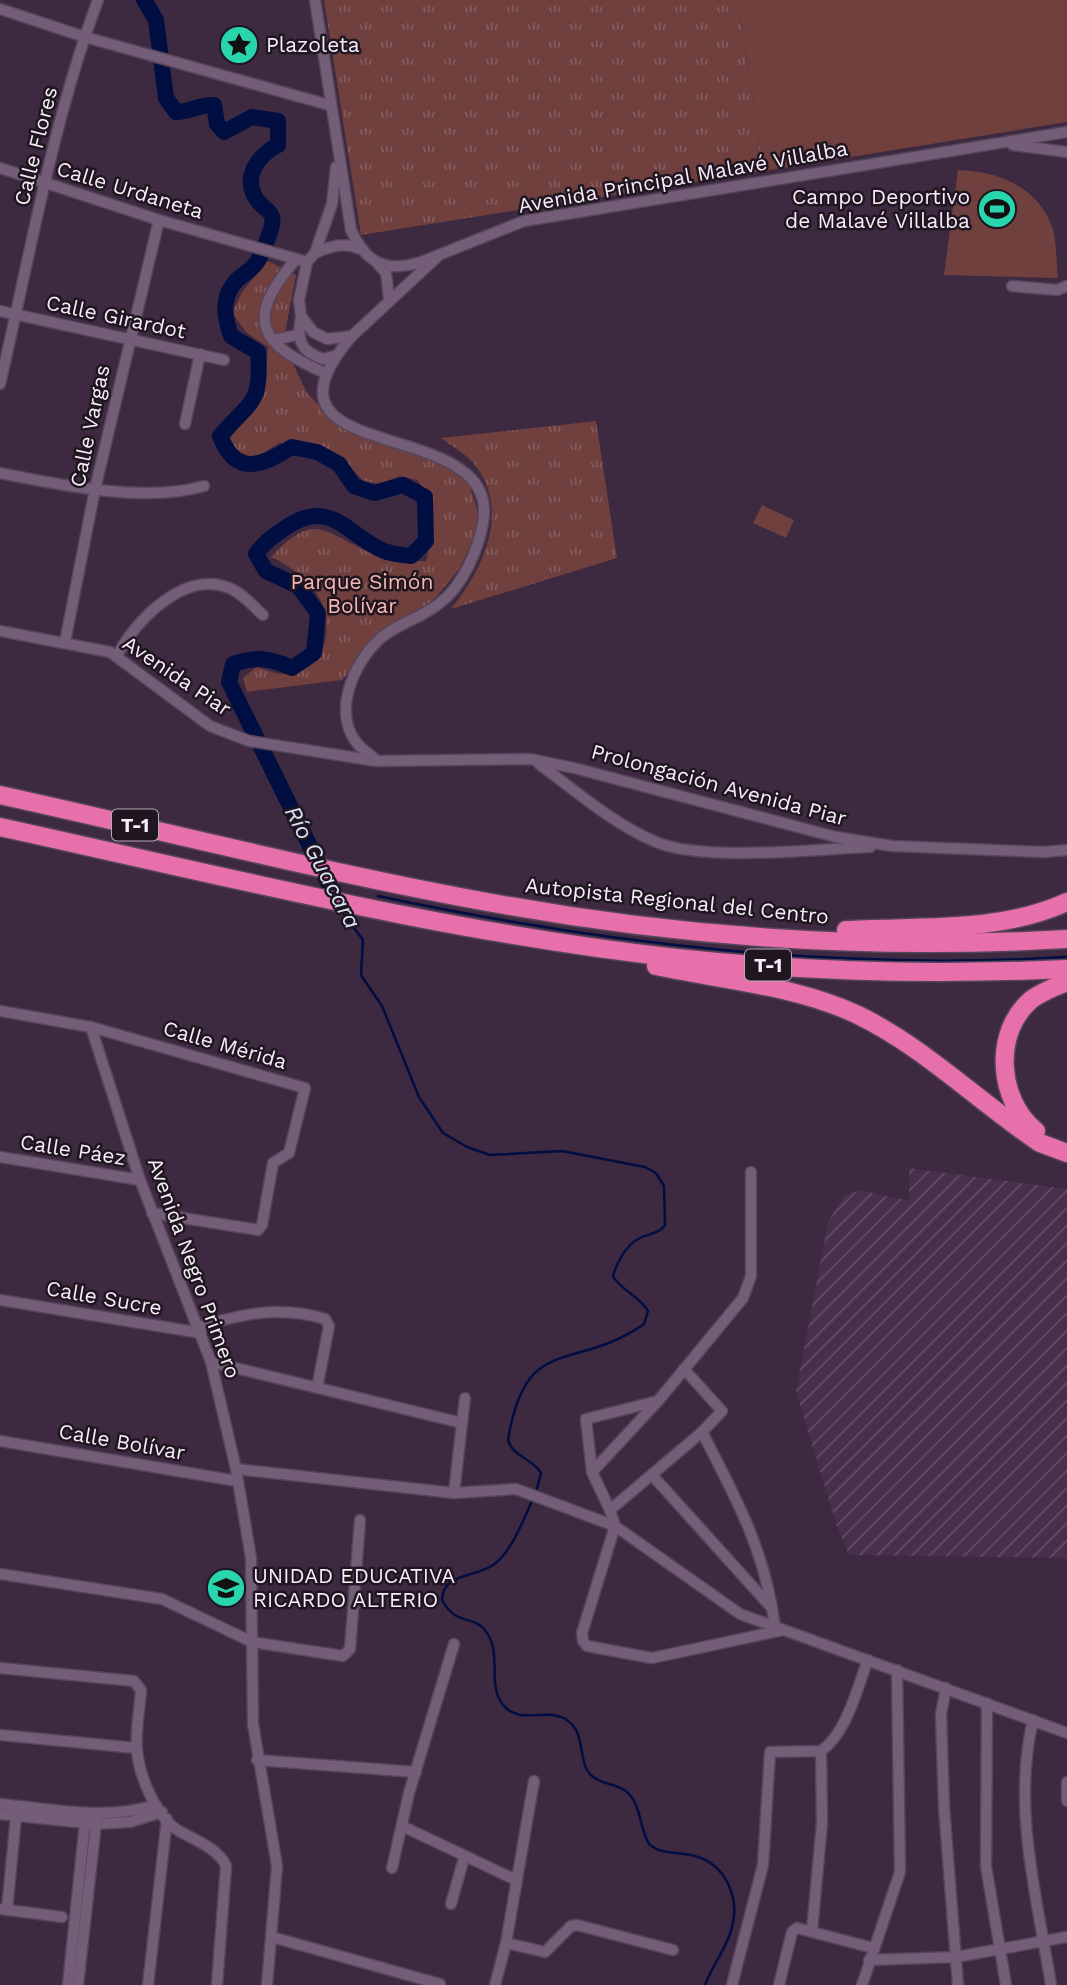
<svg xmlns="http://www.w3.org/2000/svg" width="1067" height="1985" viewBox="0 0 1067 1985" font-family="'Work Sans',sans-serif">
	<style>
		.industrial { fill: url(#industrial-furrows) }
		.grass { fill: url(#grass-tufts) }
		.pitch { fill: #70403f }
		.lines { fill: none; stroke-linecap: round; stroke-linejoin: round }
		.stream { stroke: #000e41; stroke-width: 2.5 }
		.river { stroke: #000e41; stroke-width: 16 }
		.street-casing { stroke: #56455a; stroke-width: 13 }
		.highway-casing { stroke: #56455a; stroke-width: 21 }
		.street { stroke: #735d77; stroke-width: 10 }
		.highway { stroke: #e770aa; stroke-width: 18 }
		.labels { text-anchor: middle; stroke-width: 5; stroke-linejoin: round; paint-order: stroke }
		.shield { fill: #1f1620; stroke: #b7abb9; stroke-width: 2 }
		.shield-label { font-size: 19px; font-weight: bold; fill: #f8ebfa }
		.poi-label { font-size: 21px; fill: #f8ebfa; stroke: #1f1620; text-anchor: start }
		.street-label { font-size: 21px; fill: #f8ebfa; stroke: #1f1620 }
		.park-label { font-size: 21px; fill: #f9b6b3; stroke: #1f1620 }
		.water-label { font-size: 23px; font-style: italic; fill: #dae4f5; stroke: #1f1620 }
	</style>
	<defs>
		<pattern id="industrial-furrows" width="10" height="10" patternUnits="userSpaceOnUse" patternTransform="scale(1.75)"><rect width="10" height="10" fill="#482f4c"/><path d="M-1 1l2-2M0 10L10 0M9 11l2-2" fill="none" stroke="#634d67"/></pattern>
		<pattern id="grass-tufts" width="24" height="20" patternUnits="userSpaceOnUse" patternTransform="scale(1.75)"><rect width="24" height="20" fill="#70403f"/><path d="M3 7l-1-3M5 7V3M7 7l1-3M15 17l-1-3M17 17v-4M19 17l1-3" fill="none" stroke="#855c5c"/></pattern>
	</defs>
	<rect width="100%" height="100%" fill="#3d2940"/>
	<polygon class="industrial" points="909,1168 1067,1189 1067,1558 849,1555 836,1524 796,1391 828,1222 844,1195 861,1190 909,1201"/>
	<g class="grass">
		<polygon points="324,0 737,0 764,171 361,235"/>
		<path d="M268 261 296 275 283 343 307 393 338 425 379 443 446 464 469 484 481 522 460 568 437 596 419 612 383 630 342 680 247 692 243 678 257 667C264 669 275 674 283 674 326 675 337 626 317 594 309 580 287 564 271 557 315 510 323 532 371 553 389 561 407 561 426 561L430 546 431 498 417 480 400 476 379 484 364 481 334 452 317 444 279 443 254 459 237 451 230 438 264 396 268 347 247 333 232 313 242 292Z"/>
		<path d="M596 421 617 558 451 609C483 570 511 510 475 465 466 454 452 446 441 438Z"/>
	</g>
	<g class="pitch">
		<polygon points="737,0 1067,0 1067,122 764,171"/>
		<path d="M958 170C998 171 1039 187 1053 229 1057 244 1056 263 1058 278L944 275Z"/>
		<polygon points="762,505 794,520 786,538 753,523"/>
	</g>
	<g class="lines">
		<g class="stream">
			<polyline points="329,885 334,894"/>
			<path d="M378 896C605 944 835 971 1067 957"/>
			<path d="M341 910 363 940 361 975 382 1006 419 1097 443 1133 467 1147 490 1155 562 1151 645 1167 656 1173 664 1186 665 1225C659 1234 650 1233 640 1238 626 1245 617 1262 613 1276 621 1291 640 1296 648 1311L644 1324C572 1374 526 1331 508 1440 513 1457 532 1458 541 1473L536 1493"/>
			<path d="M533 1499C523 1520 512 1552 493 1565 475 1578 443 1572 442 1600 456 1626 472 1615 484 1629 505 1653 484 1687 506 1708 523 1724 548 1707 567 1720 584 1732 579 1752 586 1768 595 1787 619 1781 630 1795 641 1808 640 1829 649 1844 663 1856 679 1851 695 1856 727 1865 741 1900 731 1931 725 1950 712 1966 705 1985"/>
		</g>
		<path class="river" d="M144 0 156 20 166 98 176 112C191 112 199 104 214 105L217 124 224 132 252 117 278 121V145C259 155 243 175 255 197 262 211 279 209 270 232 267 242 262 254 257 262 252 270 243 274 237 280 221 296 224 316 231 336L258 352C262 405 251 400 220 436 236 477 261 466 292 447L317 452 339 464 354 486 374 493 403 485 425 497 426 541 411 556C403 555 392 554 384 551 348 536 332 498 288 526 275 535 265 541 256 554L266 571 298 586 318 613 314 653 292 668C270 658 256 656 233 664L229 682 329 885"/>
		<g class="street-casing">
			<g id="street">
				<path d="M315 0 351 230C366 263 385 273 421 262L524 221 1067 132"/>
				<polyline points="0,9 85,37 329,105"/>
				<polyline points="1013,145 1067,152"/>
				<polyline points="336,167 332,204 315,253 307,262 299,300 301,316 313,332 327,339 352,336 436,258"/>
				<polyline points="0,168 159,220 307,262"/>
				<path d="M315 253C331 246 344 242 360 249"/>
				<path d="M296 259C245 319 257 343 325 373"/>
				<polyline points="378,264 386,273 389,298"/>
				<polyline points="1012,286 1057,290 1067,286"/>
				<polyline points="0,311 224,360"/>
				<path d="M301 316C297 339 299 351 323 359L334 356"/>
				<path d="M352 336C236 470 504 412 483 523 478 550 463 585 441 602 425 616 403 622 386 634 357 655 331 709 356 742 361 749 370 754 376 760"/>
				<polyline points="273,340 297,335"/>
				<path d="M0 384C30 256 52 123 98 0"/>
				<polyline points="185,424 200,354"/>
				<path d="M0 473C59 485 147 503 204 486"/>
				<polyline points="0,631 110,652 210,726 249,741 376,761 530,759 574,768 836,837 892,846 1044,852 1067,850"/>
				<polyline points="65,642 95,489 159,220"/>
				<path d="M117 656C135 620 185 570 229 588 241 592 253 606 263 615"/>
				<path d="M539 764C576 791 613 824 656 842 704 862 815 849 870 847"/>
				<polyline points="0,1011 91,1027 305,1088 289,1153 273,1163 262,1225 258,1230 152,1213"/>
				<polyline points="91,1027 140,1180 211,1362 236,1469 251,1558 253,1724 277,1866 267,1985"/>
				<polyline points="0,1157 140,1180"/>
				<polyline points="0,1300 201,1333"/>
				<path d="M198 1327C242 1314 280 1305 325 1319L329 1326 317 1388"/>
				<polyline points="211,1362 462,1423 454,1493"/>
				<path d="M684 1369 722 1411 702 1432C737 1500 765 1550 775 1627"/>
				<polyline points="658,1401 586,1419 592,1472 658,1401 743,1298 751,1276 751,1172"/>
				<polyline points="462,1423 465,1398"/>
				<polyline points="0,1441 237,1481"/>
				<polyline points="236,1469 454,1493 516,1489 615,1526 740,1614 1067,1733"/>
				<polyline points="592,1472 610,1510 702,1432"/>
				<polyline points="652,1475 771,1607"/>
				<polyline points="610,1510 615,1526 582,1633 583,1641 587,1646 652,1658 783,1630"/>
				<polyline points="0,1574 162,1599 252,1642 343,1656 350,1649 360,1520"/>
				<path d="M0 1668 134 1681 141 1690C140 1709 135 1731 137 1750 139 1776 156 1817 179 1831 195 1840 219 1849 226 1866L217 1985"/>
				<polyline points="946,1688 941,1714 944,1807 958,1985"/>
				<polyline points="987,1703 986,1866 1006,1985"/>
				<path d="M1033 1720C1012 1808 1037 1897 1051 1985"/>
				<polyline points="0,1735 136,1748"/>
				<polyline points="257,1760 416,1772"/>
				<polyline points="1067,1782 1067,1801"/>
				<path d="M0 1804C52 1809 105 1821 156 1805"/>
				<polyline points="0,1814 95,1824 130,1822 162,1812"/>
				<polyline points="402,1826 516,1880"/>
				<polyline points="392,1868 409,1793 454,1644"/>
				<polyline points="451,1904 464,1858"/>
				<polyline points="0,1909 62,1917"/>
				<polyline points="7,1910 16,1816"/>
				<polyline points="812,1930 822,1823 821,1751"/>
				<polyline points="272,1937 440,1984"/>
				<polyline points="506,1943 534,1781"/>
				<polyline points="869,1960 956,1957 1067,1937"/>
				<polyline points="68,1985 86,1813"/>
				<polyline points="78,1985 97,1814"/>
				<polyline points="148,1985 167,1819"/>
				<polyline points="495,1985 506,1943 545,1952 571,1926 577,1925 673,1950"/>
				<path d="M732 1985 763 1865 770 1752 821 1751C847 1733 857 1688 868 1660"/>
				<polyline points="779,1985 792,1932 797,1928 873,1948"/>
				<polyline points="862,1985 900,1872 897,1670"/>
			</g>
		</g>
		<g class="highway-casing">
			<g id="highway">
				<path d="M0 795C168 832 335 875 504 905 688 938 880 950 1067 939"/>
				<path d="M0 827C224 876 448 933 677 958 806 972 937 975 1067 969"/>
				<path d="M846 930C918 926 1000 933 1067 902"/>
				<path d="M656 966C722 980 797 986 858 1015 924 1047 979 1102 1040 1143L1067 1153"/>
				<path d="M1036 1131C998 1101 992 1032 1032 999 1043 991 1054 987 1067 982"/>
			</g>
		</g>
		<use href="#street" class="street"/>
		<use href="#highway" class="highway"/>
	</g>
	<defs>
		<g id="sight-disc" transform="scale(2.0125)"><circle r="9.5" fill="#28d5ad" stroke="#1f1620"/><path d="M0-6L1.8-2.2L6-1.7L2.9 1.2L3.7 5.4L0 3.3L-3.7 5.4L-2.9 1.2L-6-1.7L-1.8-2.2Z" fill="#111"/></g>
		<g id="stadium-disc" transform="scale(2.0125)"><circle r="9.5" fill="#28d5ad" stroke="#1f1620"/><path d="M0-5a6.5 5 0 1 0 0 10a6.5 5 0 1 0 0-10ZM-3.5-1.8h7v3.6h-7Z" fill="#111"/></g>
		<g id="school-disc" transform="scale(2.0125)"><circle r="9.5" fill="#28d5ad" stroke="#1f1620"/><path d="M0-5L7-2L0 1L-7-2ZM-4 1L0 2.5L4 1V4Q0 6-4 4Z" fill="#111"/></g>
	</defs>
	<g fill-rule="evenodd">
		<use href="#sight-disc" x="239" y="45"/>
		<use href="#stadium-disc" x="997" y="209"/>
		<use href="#school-disc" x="226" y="1588"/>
	</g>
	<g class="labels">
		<g class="shield">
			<rect x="112" y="809.5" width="46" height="31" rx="5"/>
			<rect x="745" y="949.5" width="46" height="31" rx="5"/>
		</g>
		<g class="shield-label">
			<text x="135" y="832">T-1</text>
			<text x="768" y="972">T-1</text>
		</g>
		<g class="poi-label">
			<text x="266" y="52">Plazoleta</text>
			<text x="970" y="204" text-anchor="end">Campo Deportivo<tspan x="970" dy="24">de Malavé Villalba</tspan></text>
			<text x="253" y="1583">UNIDAD EDUCATIVA<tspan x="253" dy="24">RICARDO ALTERIO</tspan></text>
		</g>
		<g class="street-label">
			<text transform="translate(36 146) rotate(-76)" y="7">Calle Flores</text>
			<text transform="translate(683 177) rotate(-10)" y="7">Avenida Principal Malavé Villalba</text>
			<text transform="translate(130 190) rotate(17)" y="7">Calle Urdaneta</text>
			<text transform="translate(116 317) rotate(12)" y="7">Calle Girardot</text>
			<text transform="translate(90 426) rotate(-78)" y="7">Calle Vargas</text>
			<text transform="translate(177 676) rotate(34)" y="7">Avenida Piar</text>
			<text transform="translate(719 785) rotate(15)" y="7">Prolongación Avenida Piar</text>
			<text transform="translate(677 901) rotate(6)" y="7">Autopista Regional del Centro</text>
			<text transform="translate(225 1045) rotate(16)" y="7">Calle Mérida</text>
			<text transform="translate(73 1150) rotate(9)" y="7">Calle Páez</text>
			<text transform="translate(194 1268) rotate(70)" y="7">Avenida Negro Primero</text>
			<text transform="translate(104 1298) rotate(10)" y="7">Calle Sucre</text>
			<text transform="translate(122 1442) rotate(10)" y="7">Calle Bolívar</text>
		</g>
		<g class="park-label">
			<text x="362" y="589">Parque Simón<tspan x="362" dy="24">Bolívar</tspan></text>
		</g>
		<g class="water-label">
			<text transform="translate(323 867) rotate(62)" y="8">Río Guacara</text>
		</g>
	</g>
</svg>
